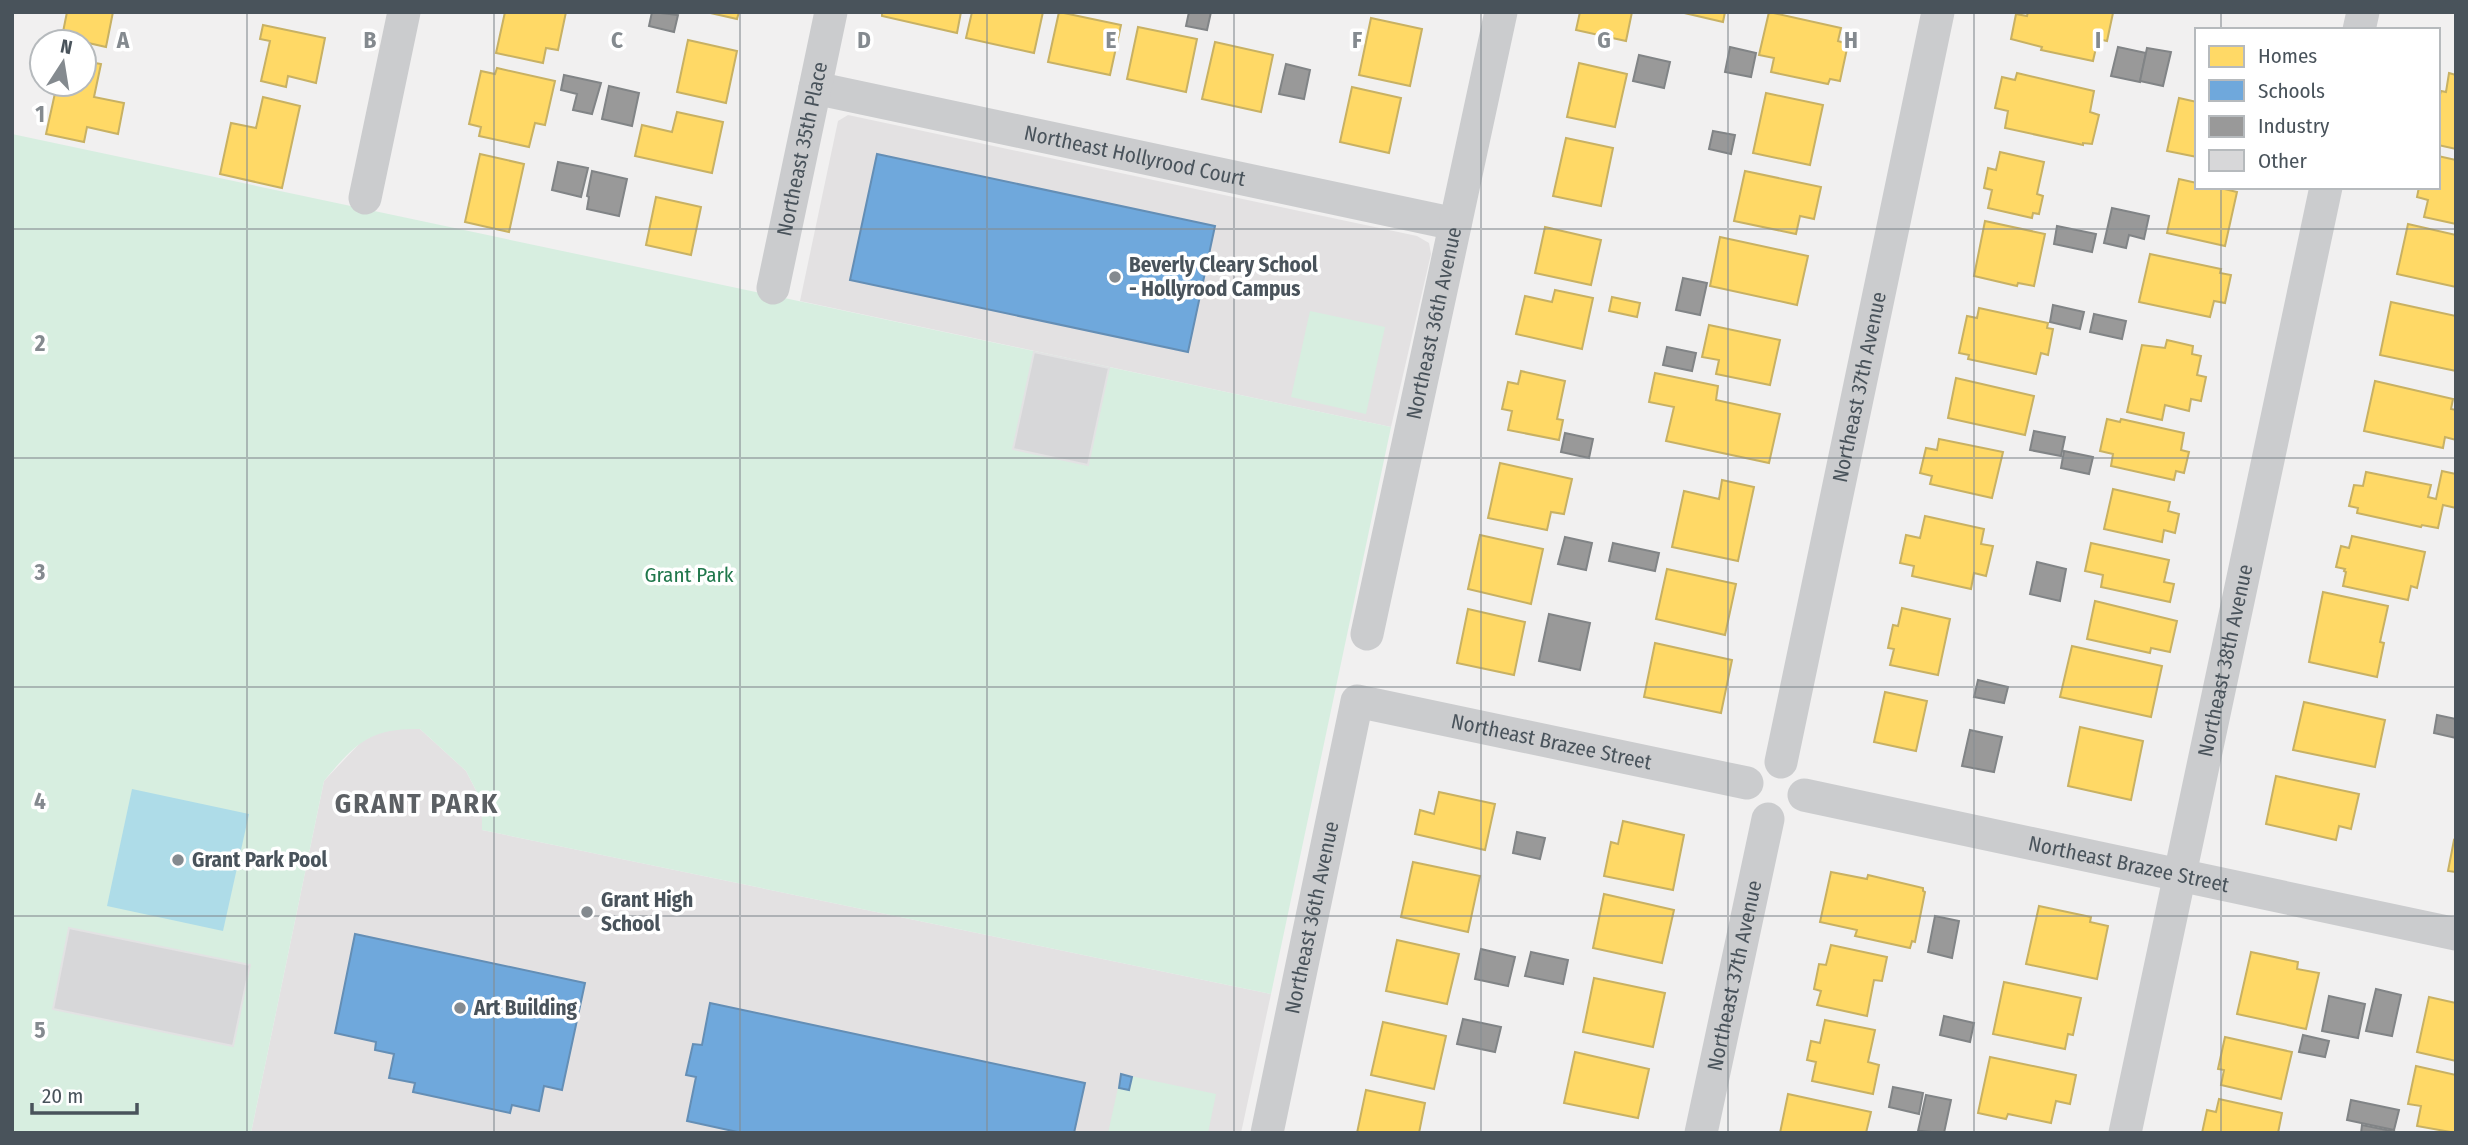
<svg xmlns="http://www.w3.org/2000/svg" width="2468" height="1145" viewBox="0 0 2468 1145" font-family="'Fira Sans Condensed',sans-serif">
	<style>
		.education { fill: #e3e1e2 }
		.green { fill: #d7eee0 }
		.water { fill: #aedce8 }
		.homes { fill: #ffd966; stroke: #c8b163; stroke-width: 2 }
		.schools { fill: #6fa8dc; stroke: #648eb5; stroke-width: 2 }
		.industry { fill: #999; stroke: #818486; stroke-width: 2 }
		.building { fill: #d7d7d9; stroke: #e2e2e3; stroke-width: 2 }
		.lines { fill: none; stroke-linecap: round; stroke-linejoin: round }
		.minor { stroke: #cbccce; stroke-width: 33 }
		.grid { fill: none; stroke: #848a8f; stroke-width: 2; stroke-opacity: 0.55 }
		.poi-dot { fill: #848a8f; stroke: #fff; stroke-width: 2.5 }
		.labels { text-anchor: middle; stroke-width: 7; stroke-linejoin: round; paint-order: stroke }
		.street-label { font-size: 21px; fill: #49535b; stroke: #fff }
		.poi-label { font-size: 21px; font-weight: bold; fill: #49535b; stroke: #fff; text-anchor: start }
		.park-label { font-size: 21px; fill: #1f774b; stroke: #fff }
		.district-label { font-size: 28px; font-weight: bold; letter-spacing: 2px; fill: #5c6064; stroke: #fff }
		.grid-label { font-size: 23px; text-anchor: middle; font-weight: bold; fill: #848a8f; stroke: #fff; stroke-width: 7; stroke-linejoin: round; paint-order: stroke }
	</style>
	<rect width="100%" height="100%" fill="#f1f0f0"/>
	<g class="education">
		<polygon points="848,115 1417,236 1429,243 1431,254 1391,427 800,301 838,121"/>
		<polygon points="402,728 420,729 466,771 482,802 482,830 1271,994 1241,1133 251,1133 324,781 361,742 383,730"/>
	</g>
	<g class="green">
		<path d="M12 134 1391 427 1271 994 482 830V802L466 771 420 729C369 728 355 744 324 781L251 1133H12Z"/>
		<polygon points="1310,311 1385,327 1366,414 1291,397"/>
		<polygon points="1121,1074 1216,1094 1208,1133 1108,1133"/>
	</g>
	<polygon class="water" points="132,789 249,814 223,931 107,906"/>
	<g class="homes">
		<polygon points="67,12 113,12 106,47 62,37"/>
		<polygon points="505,12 566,12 558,50 546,48 543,63 496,53"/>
		<polygon points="706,12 739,12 737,19"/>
		<polygon points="882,12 961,12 957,33 882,16"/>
		<polygon points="972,12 1043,12 1034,53 966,38"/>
		<polygon points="1059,12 1121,25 1110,75 1048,62"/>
		<polygon points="1580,12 1632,12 1626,41 1576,30"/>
		<polygon points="1680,12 1725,12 1723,22"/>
		<polygon points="1769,12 1841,28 1838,41 1848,44 1840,81 1830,79 1828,84 1771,72 1774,58 1759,55"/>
		<polygon points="2028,12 2108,12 2113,13 2107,41 2098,39 2093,61 2041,50 2042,47 2011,39 2016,14 2027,16"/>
		<polygon points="1371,18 1422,29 1410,86 1359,75"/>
		<polygon points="263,25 325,38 316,83 288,76 286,87 261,81 270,41 260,39"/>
		<polygon points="1138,27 1197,39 1186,92 1127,79"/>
		<polygon points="688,40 737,51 726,103 677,92"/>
		<polygon points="1215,42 1273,55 1261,112 1202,99"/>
		<polygon points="84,61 101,64 94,97 124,103 118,134 87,127 84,142 46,134 57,84 84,84"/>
		<polygon points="1579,63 1627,74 1615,127 1567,117"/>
		<polygon points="497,68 555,81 545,125 535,123 529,147 479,136 481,127 469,124 481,71 495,74"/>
		<polygon points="2017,73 2094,91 2090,112 2099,115 2092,144 2083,143 2083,145 2005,128 2008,111 1995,108 2002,77 2015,80"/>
		<polygon points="2449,73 2456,75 2456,149 2438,145 2438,102 2441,91 2446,92"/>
		<polygon points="1352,87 1401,98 1389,153 1340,142"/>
		<polygon points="1766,93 1823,105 1810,165 1753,153"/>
		<polygon points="263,97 300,106 282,188 220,174 231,123 256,128"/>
		<polygon points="2179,98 2197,102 2197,157 2167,151"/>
		<polygon points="677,112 723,122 712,173 635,156 642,125 672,132"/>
		<polygon points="1566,138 1613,148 1601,206 1553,196"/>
		<polygon points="2000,152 2044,162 2037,194 2043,196 2039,214 2033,213 2032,218 1988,208 1992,190 1984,188 1988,168 1996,170"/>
		<polygon points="480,154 524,164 509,232 465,222"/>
		<polygon points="2438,156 2456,160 2456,224 2424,217 2428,200 2417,197 2419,187 2438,187"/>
		<polygon points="1745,171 1821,187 1814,219 1800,216 1796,234 1734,221"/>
		<polygon points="2179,179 2197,183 2197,187 2216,187 2237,192 2225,246 2167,233"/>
		<polygon points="656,197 701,207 691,255 646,245"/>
		<polygon points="1985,221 2045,234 2034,286 2018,283 2017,286 1974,276"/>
		<polygon points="2408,224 2456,235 2456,287 2397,274"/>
		<polygon points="1545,227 1601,240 1591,285 1535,273"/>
		<polygon points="1720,237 1808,256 1797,305 1710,286"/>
		<polygon points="2150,254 2221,269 2220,273 2231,275 2225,303 2214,301 2210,317 2139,302"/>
		<polygon points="1555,290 1593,298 1582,349 1516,334 1525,296 1552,302"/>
		<polygon points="1612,297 1640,303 1637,317 1609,311"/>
		<polygon points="2391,302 2456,316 2456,371 2380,355"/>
		<polygon points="1979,308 2048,323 2047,328 2053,329 2048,355 2041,353 2036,374 1968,359 1969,355 1959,353 1967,316 1977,318"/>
		<polygon points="1709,325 1780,340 1770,385 1716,374 1719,360 1702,357"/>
		<polygon points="2167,340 2193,346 2192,354 2201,356 2197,375 2206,377 2201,401 2191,399 2189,411 2165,405 2162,420 2127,412 2142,345 2165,348"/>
		<polygon points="1521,371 1565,381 1557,419 1563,420 1559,440 1508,430 1512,411 1502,409 1508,382 1518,384"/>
		<polygon points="1655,373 1718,386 1716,400 1780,414 1769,463 1666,441 1674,407 1649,402"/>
		<polygon points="1956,378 2034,396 2025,435 1948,418"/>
		<polygon points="2375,381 2453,399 2451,409 2456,410 2456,440 2445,437 2443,448 2364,431"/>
		<polygon points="2107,419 2120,422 2121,419 2184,433 2181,450 2189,452 2184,473 2176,471 2174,480 2111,466 2113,454 2100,451"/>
		<polygon points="1939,439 2003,452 1992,498 1930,484 1932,476 1920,473 1926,448 1937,450"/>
		<polygon points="1500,463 1572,479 1564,514 1551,512 1547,530 1488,518"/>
		<polygon points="2442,471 2456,474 2456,508 2443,505 2438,528 2422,525 2421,527 2357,513 2358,508 2349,506 2354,485 2363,486 2366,472 2431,485 2428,497 2436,499"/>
		<polygon points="1722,480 1754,487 1738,561 1672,547 1684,491 1719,499"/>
		<polygon points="2113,489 2170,502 2168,511 2179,514 2175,533 2164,530 2162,542 2104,529"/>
		<polygon points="1925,516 1984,529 1981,544 1993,546 1986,576 1974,573 1971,589 1912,576 1914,566 1900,563 1906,535 1920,538"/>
		<polygon points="1480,535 1543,549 1531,604 1468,589"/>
		<polygon points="2352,536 2425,552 2417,588 2411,586 2408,600 2343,586 2346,572 2344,571 2345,569 2336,567 2341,546 2349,548"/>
		<polygon points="2091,543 2169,560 2164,582 2174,584 2170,602 2101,587 2103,575 2085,571"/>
		<polygon points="1667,569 1736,584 1725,635 1656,619"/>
		<polygon points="2323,592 2388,606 2380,642 2384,643 2377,677 2309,662"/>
		<polygon points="2095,601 2177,621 2170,652 2151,648 2150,653 2087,639"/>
		<polygon points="1902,608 1950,619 1938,675 1890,665 1894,649 1888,648 1893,625 1898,626"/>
		<polygon points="1468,609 1525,622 1514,675 1457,663"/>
		<polygon points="1655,643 1732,660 1721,713 1644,697"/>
		<polygon points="2072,646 2162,666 2151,717 2060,697"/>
		<polygon points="1885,692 1927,701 1916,751 1874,742"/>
		<polygon points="2304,702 2385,720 2375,767 2293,750"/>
		<polygon points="2080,727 2143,741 2131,800 2068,786"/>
		<polygon points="2276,776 2359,794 2351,829 2339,826 2336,840 2266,824"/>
		<polygon points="1439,792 1495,804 1485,850 1415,834 1420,810 1434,814"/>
		<polygon points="1623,821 1684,835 1673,890 1604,876 1611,842 1618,844"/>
		<polygon points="2454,840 2456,841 2456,872 2448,871"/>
		<polygon points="1413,862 1480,876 1468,932 1401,917"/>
		<polygon points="1831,872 1867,879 1868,875 1923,888 1923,891 1925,892 1915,942 1912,941 1910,948 1855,936 1857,930 1820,922"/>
		<polygon points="1604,894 1674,910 1662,963 1593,948"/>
		<polygon points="2039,906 2091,917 2090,922 2108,926 2097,979 2026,964"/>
		<polygon points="1397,940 1459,954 1447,1004 1386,991"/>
		<polygon points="1831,945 1887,957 1882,981 1874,980 1867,1016 1817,1005 1821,991 1814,989 1819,964 1826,965"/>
		<polygon points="2251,952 2298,962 2297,969 2319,973 2306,1029 2237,1014"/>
		<polygon points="1594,978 1665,993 1653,1047 1583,1032"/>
		<polygon points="2004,982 2081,998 2073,1035 2068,1034 2065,1049 1993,1034"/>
		<polygon points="2429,997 2456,1003 2456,1061 2417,1052"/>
		<polygon points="1825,1020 1875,1030 1868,1062 1879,1065 1873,1094 1812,1081 1816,1062 1807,1060 1811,1041 1820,1043"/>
		<polygon points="1383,1022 1446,1036 1434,1089 1371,1075"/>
		<polygon points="2225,1037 2292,1052 2281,1099 2221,1085 2224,1070 2218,1069"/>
		<polygon points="1575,1052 1649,1069 1638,1118 1564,1103"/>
		<polygon points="1990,1057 2076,1075 2070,1104 2056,1101 2051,1123 2008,1114 2006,1119 1978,1113"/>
		<polygon points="2416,1066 2456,1075 2456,1133 2417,1126 2421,1106 2408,1104"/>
		<polygon points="1366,1090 1425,1103 1419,1133 1357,1133"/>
		<polygon points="1788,1094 1871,1112 1866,1133 1780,1133"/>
		<polygon points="2219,1099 2282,1113 2278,1133 2202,1133 2207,1110 2216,1112"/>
	</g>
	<g class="schools">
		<polygon points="877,154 1215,226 1188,352 850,280"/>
		<polygon points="355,934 585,983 562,1090 544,1086 539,1111 512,1105 510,1113 413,1092 415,1083 389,1078 394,1054 375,1050 376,1042 335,1033"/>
		<polygon points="710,1003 1085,1083 1074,1133 742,1133 687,1121 696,1077 686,1075 693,1044 702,1045"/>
		<polygon points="1121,1074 1132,1077 1129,1090 1119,1088"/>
	</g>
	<g class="industry">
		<polygon points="652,12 678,15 674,32 649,26"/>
		<polygon points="1189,12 1211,12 1207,30 1186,26"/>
		<polygon points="1730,47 1756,53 1751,77 1725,72"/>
		<polygon points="2118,47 2146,53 2140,82 2111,76"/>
		<polygon points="2147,48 2171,52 2163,86 2140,81"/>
		<polygon points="1639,55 1670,62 1664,88 1633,81"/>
		<polygon points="1286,64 1310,70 1304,99 1279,94"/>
		<polygon points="564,75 601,83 592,114 573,110 577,94 561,90"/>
		<polygon points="609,86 639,93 632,126 602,119"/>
		<polygon points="1713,131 1735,135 1731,154 1709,149"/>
		<polygon points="558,162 588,168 581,197 552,190"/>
		<polygon points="592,171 627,179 619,216 587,209 589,197 587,196"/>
		<polygon points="2112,208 2149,216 2144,239 2129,235 2126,248 2104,243"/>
		<polygon points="2057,226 2096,234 2092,252 2054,244"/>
		<polygon points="1683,278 1707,283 1700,315 1676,310"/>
		<polygon points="2053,305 2084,312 2080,329 2050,322"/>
		<polygon points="2094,314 2126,321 2122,339 2090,332"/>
		<polygon points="1667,347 1696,353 1692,371 1663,365"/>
		<polygon points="2034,431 2065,437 2061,456 2030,450"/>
		<polygon points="1565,433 1593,439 1589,458 1561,452"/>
		<polygon points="2064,451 2093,457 2089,474 2061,468"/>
		<polygon points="1565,537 1592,543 1586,570 1558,564"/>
		<polygon points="1613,543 1659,553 1655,571 1609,561"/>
		<polygon points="2037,562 2066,569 2060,601 2030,594"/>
		<polygon points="1549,614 1590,623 1580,670 1539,661"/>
		<polygon points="1978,680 2008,687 2004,703 1974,697"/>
		<polygon points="2437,715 2456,719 2456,738 2434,733"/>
		<polygon points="1970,730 2002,737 1994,772 1962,766"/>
		<polygon points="1517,832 1545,838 1540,859 1513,853"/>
		<polygon points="1935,916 1959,921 1952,958 1928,952"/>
		<polygon points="1481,949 1515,957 1508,986 1475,979"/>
		<polygon points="1531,952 1568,960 1563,984 1525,976"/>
		<polygon points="2376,989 2401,995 2392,1036 2366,1031"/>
		<polygon points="2329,996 2365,1004 2358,1038 2322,1031"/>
		<polygon points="1944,1016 1974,1023 1970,1042 1940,1035"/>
		<polygon points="1463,1019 1501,1027 1495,1052 1457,1044"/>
		<polygon points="2303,1035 2329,1041 2325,1057 2299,1052"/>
		<polygon points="1893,1087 1923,1093 1919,1114 1889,1107"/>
		<polygon points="1926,1095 1951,1100 1944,1133 1918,1131"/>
		<polygon points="2351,1100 2399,1110 2394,1130 2347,1120"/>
		<polygon points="2362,1125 2396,1132 2361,1133"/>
	</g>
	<g class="building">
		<polygon points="1034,352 1109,368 1088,465 1013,449"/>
		<polygon points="69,928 250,965 233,1046 53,1009"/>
	</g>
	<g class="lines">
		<g class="minor">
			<polyline points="2359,30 2363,12"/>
			<path id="s1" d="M815 88 1455 224"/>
			<polyline points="365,198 404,12"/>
			<path id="s2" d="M773 288 831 12"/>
			<path id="s3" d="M1367 634 1501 12"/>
			<path id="s4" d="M1781 762 1938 12"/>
			<path id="s5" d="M1804 795 2456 934"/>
			<path id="s6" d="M1267 1133 1357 701 1747 783"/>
			<path id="s7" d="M1701 1133 1768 819"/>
			<path id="s8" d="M2125 1133 2326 187"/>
		</g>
	</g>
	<path class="grid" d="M247 12V1133M494 12V1133M740 12V1133M987 12V1133M1234 12V1133M1481 12V1133M1728 12V1133M1974 12V1133M2221 12V30M2221 187V1133M12 229H2456M12 458H2456M12 687H2456M12 916H2456"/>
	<g class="poi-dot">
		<circle cx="1115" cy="277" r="7"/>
		<circle cx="178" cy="860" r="7"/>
		<circle cx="587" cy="912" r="7"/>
		<circle cx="460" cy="1008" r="7"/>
	</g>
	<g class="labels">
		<g class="street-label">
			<text dy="7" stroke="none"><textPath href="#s2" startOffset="142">Northeast 35th Place</textPath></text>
			<text dy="7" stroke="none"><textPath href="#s1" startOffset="327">Northeast Hollyrood Court</textPath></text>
			<text dy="7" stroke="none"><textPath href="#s3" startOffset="318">Northeast 36th Avenue</textPath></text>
			<text dy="7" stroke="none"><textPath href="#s4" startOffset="383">Northeast 37th Avenue</textPath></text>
			<text dy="7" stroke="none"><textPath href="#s8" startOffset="483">Northeast 38th Avenue</textPath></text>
			<text dy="7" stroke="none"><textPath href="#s6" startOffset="640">Northeast Brazee Street</textPath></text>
			<text dy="7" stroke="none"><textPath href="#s5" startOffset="332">Northeast Brazee Street</textPath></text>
			<text dy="7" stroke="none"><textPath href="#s6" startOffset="220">Northeast 36th Avenue</textPath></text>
			<text dy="7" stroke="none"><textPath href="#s7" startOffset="161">Northeast 37th Avenue</textPath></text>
		</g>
		<g class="poi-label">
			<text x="1129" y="272">Beverly Cleary School<tspan x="1129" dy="24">- Hollyrood Campus</tspan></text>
			<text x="192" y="867">Grant Park Pool</text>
			<text x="601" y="907">Grant High<tspan x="601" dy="24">School</tspan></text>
			<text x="474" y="1015">Art Building</text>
		</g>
		<g class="park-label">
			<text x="689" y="582">Grant Park</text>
		</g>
		<g class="district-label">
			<text x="417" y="813">GRANT PARK</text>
		</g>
	</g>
	<g class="grid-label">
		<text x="123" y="48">A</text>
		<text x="370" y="48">B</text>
		<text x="617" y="48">C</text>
		<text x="864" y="48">D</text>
		<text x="1111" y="48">E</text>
		<text x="1357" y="48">F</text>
		<text x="1604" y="48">G</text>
		<text x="1851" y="48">H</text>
		<text x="2098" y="48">I</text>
		<text x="40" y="122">1</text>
		<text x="40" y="351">2</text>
		<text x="40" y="580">3</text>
		<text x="40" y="809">4</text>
		<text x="40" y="1038">5</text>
	</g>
	<rect width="2468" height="1145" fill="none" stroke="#49535b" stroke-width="28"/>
	<rect x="2195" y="28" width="245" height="161" fill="#ffffff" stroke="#b6babd" stroke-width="2"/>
	<rect x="2209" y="46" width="35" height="21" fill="#ffd966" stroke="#b6babd" stroke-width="2"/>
	<text x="2258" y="63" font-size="21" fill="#49535b">Homes</text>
	<rect x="2209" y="80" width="35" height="21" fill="#6fa8dc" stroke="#b6babd" stroke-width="2"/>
	<text x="2258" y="98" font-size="21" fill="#49535b">Schools</text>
	<rect x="2209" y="116" width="35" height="21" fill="#999999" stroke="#b6babd" stroke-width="2"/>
	<text x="2258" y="133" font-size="21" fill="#49535b">Industry</text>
	<rect x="2209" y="150" width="35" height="21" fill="#d7d7d9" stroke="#b6babd" stroke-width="2"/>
	<text x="2258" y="168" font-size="21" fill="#49535b">Other</text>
	<g transform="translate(63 63) rotate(12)"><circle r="33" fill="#ffffff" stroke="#b6babd" stroke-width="2"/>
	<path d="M0-5L12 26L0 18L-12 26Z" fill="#848a8f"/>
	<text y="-10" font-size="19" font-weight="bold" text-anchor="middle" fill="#49535b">N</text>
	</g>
	<path d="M32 1103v10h105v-10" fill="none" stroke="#49535b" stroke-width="3.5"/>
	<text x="42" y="1103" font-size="21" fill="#49535b" stroke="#ffffff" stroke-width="5" paint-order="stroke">20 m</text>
</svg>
